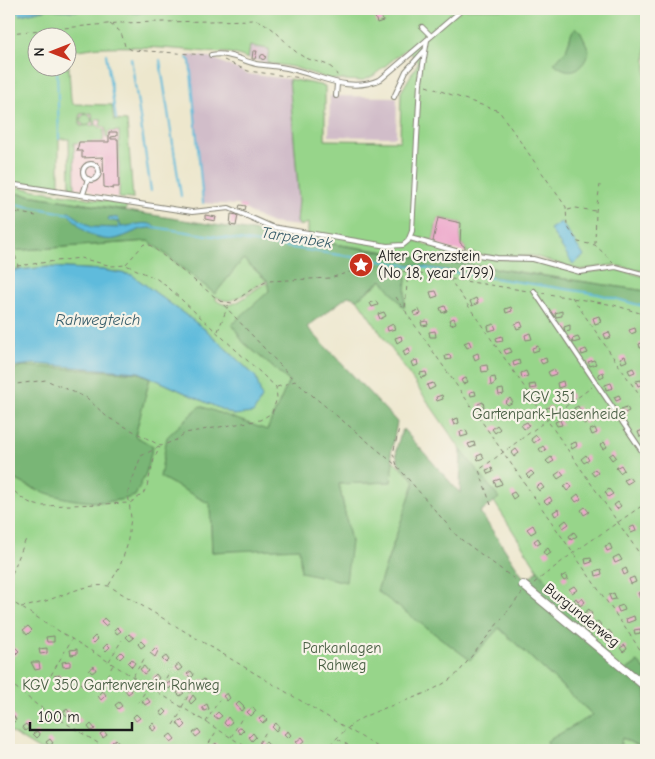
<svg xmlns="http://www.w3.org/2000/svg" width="655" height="759" viewBox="0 0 655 759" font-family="'Comic Neue',sans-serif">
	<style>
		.built { fill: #f6cfd7 }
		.industrial { fill: #d1bdc9 }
		.green { fill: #97d58a; stroke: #5a7853 }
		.forest { fill: #79b676; stroke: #4a6949 }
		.water { fill: #5ebbdc; stroke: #3d6c7c }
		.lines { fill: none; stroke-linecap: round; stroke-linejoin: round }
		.stream { stroke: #5ebbdc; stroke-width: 2 }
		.building { fill: #eda4ca }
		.service-casing { stroke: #848274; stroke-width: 6 }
		.minor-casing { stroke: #848274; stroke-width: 10 }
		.path { stroke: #848274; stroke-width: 1; stroke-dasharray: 4 4; stroke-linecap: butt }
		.service { stroke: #fff; stroke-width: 4 }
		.minor { stroke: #fff; stroke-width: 8 }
		.labels { text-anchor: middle; stroke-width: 4.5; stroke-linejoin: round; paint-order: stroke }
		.poi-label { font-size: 15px; fill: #1c1c1c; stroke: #f7f3e8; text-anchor: start }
		.park-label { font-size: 15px; fill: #475d42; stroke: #f7f3e8 }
		.street-label { font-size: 15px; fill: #1c1c1c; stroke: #f7f3e8 }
		.water-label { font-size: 16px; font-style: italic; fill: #365c69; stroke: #f7f3e8 }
	</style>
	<rect width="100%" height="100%" fill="#f7f3e8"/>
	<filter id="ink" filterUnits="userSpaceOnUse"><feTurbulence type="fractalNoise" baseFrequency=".02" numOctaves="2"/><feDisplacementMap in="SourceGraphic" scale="10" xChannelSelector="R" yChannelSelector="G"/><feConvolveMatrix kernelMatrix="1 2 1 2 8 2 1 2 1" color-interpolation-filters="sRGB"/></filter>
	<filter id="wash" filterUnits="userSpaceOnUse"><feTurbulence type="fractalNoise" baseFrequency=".0096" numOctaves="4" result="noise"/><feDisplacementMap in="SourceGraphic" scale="20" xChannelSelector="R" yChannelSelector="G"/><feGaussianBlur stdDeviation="1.12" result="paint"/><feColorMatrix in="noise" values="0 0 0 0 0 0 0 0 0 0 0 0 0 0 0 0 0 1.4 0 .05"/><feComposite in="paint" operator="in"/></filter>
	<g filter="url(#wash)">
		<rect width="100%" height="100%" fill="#ede7cd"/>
		<polygon class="built" points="105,110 107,124 122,127 121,198 94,194 88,189 74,188 73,111"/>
		<g class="industrial">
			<polygon points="250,46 269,49 267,63 248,59"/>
			<polygon points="187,55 210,57 247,74 289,79 299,200 297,216 300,226 272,223 260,218 238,205 203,203 190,61"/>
			<polygon points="330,96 397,97 396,137 329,136"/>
		</g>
		<g class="green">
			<path d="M9 9H14L20 15 48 9 73 11 99 9 138 13 153 9 186 12 201 9H646V272L613 265 580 270 533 256 497 257 465 252V247L460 243 461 223 438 218 433 241 421 238 417 242 458 254 496 259 533 260 580 273 616 269 646 277V291L308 240V223L300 226 297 222 299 200 289 79 325 86V140L400 141 401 92 418 63 407 48 373 76 361 81 329 79 293 67 267 63 269 49 250 46 248 59C228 50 226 54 207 52 171 48 137 46 102 47 90 47 80 52 68 49V38H38V68H68V54L71 100 73 104 112 105 114 120 127 121 133 199 119 198V131L109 132V138H106V129L100 125 102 119H96V124H93L92 113 80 114V126L97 125 104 130 103 142 74 143 75 189H70L69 139H59V189L9 182Z"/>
			<circle cx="86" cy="120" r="5.5"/>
			<polygon points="9,186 127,204 126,210 9,192"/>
			<path d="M149 241 215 294 243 259 267 281C250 287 233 310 216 296V300C235 315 250 288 268 283L269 291 243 342 289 381 267 431 200 406 161 477 210 504 212 552 351 542 339 484 391 482 393 460 415 481 377 591 499 628 594 716 622 738 646 750H40L9 731V476L38 491 135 436 150 378 22 366 9 372V367L35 364 139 372 234 415 256 377 207 331 132 275 103 270 48 267 9 271V251Z"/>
			<polygon points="407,264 598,294 646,307 646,671 638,662 621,674 541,575 461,450 357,299 383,280 404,307"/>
		</g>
		<g class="forest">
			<path d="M576 27 580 31 589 50C585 69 570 78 554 63L566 50 572 32Z"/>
			<polygon points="9,192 408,256 646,291 646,307 598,294 407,264 404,308 382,280 357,299 348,296 307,327 397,422 391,454 393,460 391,482 339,484 351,542 346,582 301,572 299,548 212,552 210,504 160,477 167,437 200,406 267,430 289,381 243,342 232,324 269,291 267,280 243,259 215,294 149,241 9,251"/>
			<path d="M22 366 139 373 150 378 135 436 153 446 146 473 135 496C94 510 45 497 9 476V372Z"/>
			<path d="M403 429 460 493 461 450 499 498 480 512 526 581 538 570 621 674 638 662 646 671V750L622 738 620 750H549L547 741 593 715 499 628 470 660 377 591 415 481C394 461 392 456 403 429Z"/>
		</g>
		<g class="water">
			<polygon points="14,9 201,9 186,12 153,9 138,13 99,9 73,11 48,9 20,15"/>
			<path d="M68 211 91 227 119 228 118 222 108 220 109 217 118 218 121 227C133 226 148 219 157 228 138 227 135 233 119 238 104 243 86 235 77 223 73 218 69 217 68 211Z"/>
			<polygon points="561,222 584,256 573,264 550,229"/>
			<polygon points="48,267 103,270 132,275 207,331 256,377 262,398 253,413 234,415 139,372 35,364 9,367 9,356 15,347 13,338 9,337 9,271"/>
		</g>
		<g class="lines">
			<g class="stream">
				<polyline points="106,54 116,119"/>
				<polyline points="131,58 151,191"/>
				<polyline points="187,58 190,61 203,203"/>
				<polyline points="160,60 181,196"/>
				<polyline points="57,68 59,139"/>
				<polyline points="9,203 70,214"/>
				<polyline points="153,227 598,294 646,307"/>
			</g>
		</g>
		<g id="blocks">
			<g class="building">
				<polygon points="381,15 383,21 377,23 375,17"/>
				<polygon points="253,51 257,51 255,59 252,59"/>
				<circle cx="263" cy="57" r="2.5"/>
				<polygon points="109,132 117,132 117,136 111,137 111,139 118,139 119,187 113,187 113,189 104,187 103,157 82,158 82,151 77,151 79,142 109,142"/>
				<polygon points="240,205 246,206 245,210 239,208"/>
				<polygon points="231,214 238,215 236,226 230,225"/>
				<polygon points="205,215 216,217 215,221 205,219"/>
				<polygon points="438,218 461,223 460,243 465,247 465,252 445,248 433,241"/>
				<polygon points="436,291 438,296 432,298 430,292"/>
				<polygon points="476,298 478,303 472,306 470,301"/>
				<polygon points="376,301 378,305 372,307 370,303"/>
				<polygon points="445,306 447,311 442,313 440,308"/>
				<polygon points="511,307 512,311 506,313 505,309"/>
				<polygon points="419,310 421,314 415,316 413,312"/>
				<polygon points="562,311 562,316 556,317 555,313"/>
				<polygon points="384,312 386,316 380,319 378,314"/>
				<polygon points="599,316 601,322 595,324 593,318"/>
				<polygon points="454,318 456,323 451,325 449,320"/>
				<polygon points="427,321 428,325 422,326 421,322"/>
				<polygon points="521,322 523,327 517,329 515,324"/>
				<polygon points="393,324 395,329 388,331 387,327"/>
				<polygon points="494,324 496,329 489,331 488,326"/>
				<polygon points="570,325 570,331 565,332 564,327"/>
				<polygon points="635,328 636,332 631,334 629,330"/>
				<polygon points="435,331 436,337 430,337 429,332"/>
				<polygon points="609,332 611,337 606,339 604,334"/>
				<polygon points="530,333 532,339 526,340 525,335"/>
				<polygon points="401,336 402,340 397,343 395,338"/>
				<polygon points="502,336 503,341 497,342 496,338"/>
				<polygon points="578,337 580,341 573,343 572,339"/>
				<polygon points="469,341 471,346 467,348 464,343"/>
				<polygon points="644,342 645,347 640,348 639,344"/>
				<polygon points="538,346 539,350 533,352 532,348"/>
				<polygon points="409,348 410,353 405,356 403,351"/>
				<polygon points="510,348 512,352 506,354 504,350"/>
				<polygon points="586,349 588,353 582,355 581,351"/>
				<polygon points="478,353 479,358 475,360 473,355"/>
				<polygon points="450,355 451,359 446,360 445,356"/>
				<polygon points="625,356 627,361 622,363 620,358"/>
				<polygon points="546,358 547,362 542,364 540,360"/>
				<polygon points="417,360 418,365 413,367 411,362"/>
				<polygon points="519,360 520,364 514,366 513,362"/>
				<polygon points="594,360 596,364 590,366 588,362"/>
				<polygon points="487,365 488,371 482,372 481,366"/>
				<polygon points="633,368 635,372 630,374 628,370"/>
				<polygon points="554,369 556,374 550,376 548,372"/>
				<polygon points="526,371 528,376 522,378 521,373"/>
				<polygon points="426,372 427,376 421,378 420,373"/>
				<polygon points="603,372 604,376 600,378 598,374"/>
				<polygon points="495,377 496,382 491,386 490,378"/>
				<polygon points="466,378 468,382 463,384 461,380"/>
				<polygon points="641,380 643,384 638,386 636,381"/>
				<polygon points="563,381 564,386 558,388 557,383"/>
				<polygon points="433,383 435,387 429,390 427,385"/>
				<polygon points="611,383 613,388 606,390 605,385"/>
				<polygon points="535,384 536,388 530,389 529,385"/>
				<polygon points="503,389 504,394 499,395 498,390"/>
				<polygon points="475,391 476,395 471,396 470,392"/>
				<polygon points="571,393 572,398 566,400 565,395"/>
				<polygon points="442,395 443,399 437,401 436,397"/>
				<polygon points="543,395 544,400 538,402 537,397"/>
				<polygon points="619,395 621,399 616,401 614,397"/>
				<polygon points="510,398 513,402 508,405 505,402"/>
				<polygon points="483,402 484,407 479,408 478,404"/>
				<polygon points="578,406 581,412 576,414 574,408"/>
				<polygon points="551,407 553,411 548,413 546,408"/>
				<polygon points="627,407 629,411 623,414 621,409"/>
				<polygon points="518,410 521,414 516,417 513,413"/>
				<polygon points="491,412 493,416 489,419 486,416"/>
				<polygon points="588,416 589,421 584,424 582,419"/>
				<polygon points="458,418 459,423 454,425 452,420"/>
				<polygon points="560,420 562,425 557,426 555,422"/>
				<polygon points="527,422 529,425 524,429 521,425"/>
				<polygon points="497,425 500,429 495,433 492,429"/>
				<polygon points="595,428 597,433 592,435 590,430"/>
				<polygon points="466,430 468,435 461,437 460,432"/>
				<polygon points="643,430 645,435 640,437 638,432"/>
				<polygon points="536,435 539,439 534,443 531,439"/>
				<polygon points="474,442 475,446 470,448 468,444"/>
				<polygon points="576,442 577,446 572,449 570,444"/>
				<polygon points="604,442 607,447 603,449 600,445"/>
				<polygon points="543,446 546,450 542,453 539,449"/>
				<polygon points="516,449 519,453 514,457 511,453"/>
				<polygon points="613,453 616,457 612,460 609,456"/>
				<polygon points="482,454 484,458 478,460 477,456"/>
				<polygon points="586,455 589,460 584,463 581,459"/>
				<polygon points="551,457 554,461 549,464 546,461"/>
				<polygon points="621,465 624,470 620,473 616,468"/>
				<polygon points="492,468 493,472 488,474 486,470"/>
				<polygon points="595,469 598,473 594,476 591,472"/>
				<polygon points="531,471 534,474 529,478 526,475"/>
				<polygon points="561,471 564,475 558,479 555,475"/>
				<polygon points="629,477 632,481 627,484 624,480"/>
				<polygon points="500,479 502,484 496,486 494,481"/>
				<polygon points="569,483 572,487 567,491 564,487"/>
				<polygon points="541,484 544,488 539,491 536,487"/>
				<polygon points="609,489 613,494 608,497 605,492"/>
				<polygon points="514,492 517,496 513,499 510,494"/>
				<polygon points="578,494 581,499 576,502 573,498"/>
				<polygon points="550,497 552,501 547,504 544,501"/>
				<polygon points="618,502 621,506 617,509 614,505"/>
				<polygon points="585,507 589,512 584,515 581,510"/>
				<polygon points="558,509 560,513 555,516 553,512"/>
				<polygon points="566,520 569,524 563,528 561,524"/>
				<polygon points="533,525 536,531 531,534 527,529"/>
				<polygon points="634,526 636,531 631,533 629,528"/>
				<polygon points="574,532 577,536 571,540 569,536"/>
				<polygon points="538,538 541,543 537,545 534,541"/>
				<polygon points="610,544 612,549 607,551 605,546"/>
				<polygon points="548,548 551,553 546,556 543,552"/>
				<polygon points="619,555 622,560 615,563 613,558"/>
				<polygon points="591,558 592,562 586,564 585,559"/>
				<polygon points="626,568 628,573 624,575 622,570"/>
				<polygon points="601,569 602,574 596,576 595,571"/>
				<polygon points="566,574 568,579 564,581 561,577"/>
				<polygon points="634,577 636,582 631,584 629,579"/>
				<polygon points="574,586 577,590 572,593 569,589"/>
				<polygon points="643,591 645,596 640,598 638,593"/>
				<polygon points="614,593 616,599 611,600 609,595"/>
				<polygon points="576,598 578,601 582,598 585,602 580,606 578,603 576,604 574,600"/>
				<polygon points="623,605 625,610 619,612 617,607"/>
				<polygon points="589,609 592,614 588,618 584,613"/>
				<polygon points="634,616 635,620 627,623 626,619"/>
				<polygon points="104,618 109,623 105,626 101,622"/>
				<polygon points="598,621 601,625 597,628 594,624"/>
				<polygon points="28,626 32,630 27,635 23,630"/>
				<polygon points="117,627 121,631 117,634 114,630"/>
				<polygon points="640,629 641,633 635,634 634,630"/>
				<polygon points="609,630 612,634 606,638 604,634"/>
				<polygon points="129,634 134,638 130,641 126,637"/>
				<polygon points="54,636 54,642 47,642 46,637"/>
				<polygon points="95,636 98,639 94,643 91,640"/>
				<polygon points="141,641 145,645 141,648 138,644"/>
				<polygon points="107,644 110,647 106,651 103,648"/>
				<polygon points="625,645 627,649 623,652 620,648"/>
				<polygon points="15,647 19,651 14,656 10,652"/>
				<polygon points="47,648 47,653 40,654 39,649"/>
				<polygon points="155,648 158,651 155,657 150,653"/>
				<polygon points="77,649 77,654 71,655 70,650"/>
				<polygon points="121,652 124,655 120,659 117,656"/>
				<polygon points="166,656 169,660 166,663 162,659"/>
				<polygon points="132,659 135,663 132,667 128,663"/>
				<polygon points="70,661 70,666 63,667 62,662"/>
				<polygon points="31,662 39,662 40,669 35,670"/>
				<polygon points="179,664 182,668 178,671 175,667"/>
				<polygon points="94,666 96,670 92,673 89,670"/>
				<polygon points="144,666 148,671 144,674 140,669"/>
				<polygon points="191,671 194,675 191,678 187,674"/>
				<polygon points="156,674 159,678 156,681 152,678"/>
				<polygon points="60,675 61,682 58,683 54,676"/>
				<polygon points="112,677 114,681 110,684 107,680"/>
				<polygon points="204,679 207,684 203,687 200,682"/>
				<polygon points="84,681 88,685 84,688 81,684"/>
				<polygon points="170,682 173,685 169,689 165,685"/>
				<polygon points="215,686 219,690 215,694 211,689"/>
				<polygon points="129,687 132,691 128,694 125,690"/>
				<polygon points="180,689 184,693 180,696 177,693"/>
				<polygon points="103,691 106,695 101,700 98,696"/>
				<polygon points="227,693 230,698 227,701 223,696"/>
				<polygon points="193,695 196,699 191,704 189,701"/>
				<polygon points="147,698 150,702 145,705 142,701"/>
				<polygon points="119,702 122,706 118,709 115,705"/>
				<polygon points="239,702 245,708 241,711 236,705"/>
				<polygon points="207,704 209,709 204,711 202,707"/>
				<polygon points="253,707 256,711 251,716 247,712"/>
				<polygon points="67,709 70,713 67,716 63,712"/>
				<polygon points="164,709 167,712 163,716 160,712"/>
				<polygon points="218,712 222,716 218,719 214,716"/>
				<polygon points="136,714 140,718 136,721 133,717"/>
				<polygon points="13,715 16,720 13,723 9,718"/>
				<polygon points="263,716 267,720 263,723 259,719"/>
				<polygon points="79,717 82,721 78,724 75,720"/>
				<polygon points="228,717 232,722 227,726 224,723"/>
				<polygon points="181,720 186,725 182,729 177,723"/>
				<polygon points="153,723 157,728 153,731 150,726"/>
				<polygon points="276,723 279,727 276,731 272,727"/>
				<polygon points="26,724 29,728 25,731 22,727"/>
				<polygon points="91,724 95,729 91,731 88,727"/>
				<polygon points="241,727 244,730 240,734 237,730"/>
				<polygon points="198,729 201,733 196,737 193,733"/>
				<polygon points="37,731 40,735 37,738 33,734"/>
				<polygon points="104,731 107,735 103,738 100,734"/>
				<polygon points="288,731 291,735 288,738 284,734"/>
				<polygon points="253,733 256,737 252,741 249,737"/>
				<polygon points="171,734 175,739 171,742 167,737"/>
				<polygon points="302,737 305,741 299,746 296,742"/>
				<polygon points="50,739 53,743 49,746 46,742"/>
				<polygon points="116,739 119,743 115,746 112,742"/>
				<polygon points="266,742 269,745 265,749 261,745"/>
				<polygon points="216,743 219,750 212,750 210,748"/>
			</g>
		</g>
	</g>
	<g filter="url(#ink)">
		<use href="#blocks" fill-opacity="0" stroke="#848274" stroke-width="1"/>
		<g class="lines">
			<g class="service-casing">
				<g id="service">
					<polyline points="422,27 431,36"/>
					<path d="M211 55C229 52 240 60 256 64 268 66 279 66 291 69 322 76 349 94 381 79L463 9"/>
					<polyline points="336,96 337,84"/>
					<polyline points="394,97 406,71 424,51"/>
					<circle cx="91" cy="172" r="8"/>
					<polyline points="9,184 192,212 229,208 272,227 387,246 403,245 408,241 412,231 420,83 427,40"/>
					<polyline points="83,194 88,179"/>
					<polyline points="410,238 459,252 497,258 533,259 580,272 616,267 646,275"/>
					<polyline points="534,291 646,457"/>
				</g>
			</g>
			<g class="minor-casing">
				<polyline id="minor" points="523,585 646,687"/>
			</g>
			<g class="path">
				<polyline points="110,24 121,32 125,46 132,50 206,55"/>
				<path d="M9 33 118 23 255 20C276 25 285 46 302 56 315 64 333 60 338 78"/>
				<polyline points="224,60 248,71 302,78"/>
				<polyline points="426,86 499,111 566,207 567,226 578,242 595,245 613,262"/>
				<polyline points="95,165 103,157"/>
				<polyline points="568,210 576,208 595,211"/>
				<polyline points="9,211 36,216"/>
				<polyline points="595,244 596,211 600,185"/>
				<polyline points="9,253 15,254 18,266"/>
				<polyline points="126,264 144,244 150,245 220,301 294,380"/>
				<polyline points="9,267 80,258 112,266 126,265 157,279 170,289 276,387 277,398 272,413 260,420 185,433 176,440 161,446 107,417 87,398 46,380 9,385"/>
				<polyline points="408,271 405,309 407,314 646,658"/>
				<polyline points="449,278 646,563"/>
				<polyline points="542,293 614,305 646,315"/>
				<polyline points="396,297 405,311"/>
				<polyline points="572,297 646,405"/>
				<polyline points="220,301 232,303 255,287 268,281 330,278 369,266 528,291"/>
				<polyline points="218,331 229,303"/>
				<polyline points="277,387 295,381 397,466 458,537 517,581"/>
				<polyline points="397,465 393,454 399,428"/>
				<path d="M9 486C19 496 27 504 41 506L130 503 143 494 147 486 154 459 160 447"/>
				<polyline points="491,505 479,470 592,387"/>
				<polyline points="9,581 26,539"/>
				<polyline points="534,583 573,553 646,503"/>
				<polyline points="109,585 120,566 127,546 131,518 128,492 141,456 159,447"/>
				<polyline points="9,600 251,750"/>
				<path d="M21 607C51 604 79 582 109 586L383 750"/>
				<polyline points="109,661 122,640"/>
				<polyline points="9,663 12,658"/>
				<polyline points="51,675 72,639"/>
				<polyline points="133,676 146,656"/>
				<polyline points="9,682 37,705 109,750"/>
				<polyline points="103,683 113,665"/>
				<polyline points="158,692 170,671"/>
				<polyline points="138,703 148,687"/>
				<polyline points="182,707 194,685"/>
				<polyline points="206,722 219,700"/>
				<polyline points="173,725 183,709"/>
				<polyline points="231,737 243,716"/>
				<polyline points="338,739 356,750"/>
				<polyline points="205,750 217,730"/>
				<polyline points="239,750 241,745"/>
				<polyline points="255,750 267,730"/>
				<polyline points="289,750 293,745"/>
				<path d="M324 750C337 739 350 723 366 716 397 701 433 696 459 672L522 593"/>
			</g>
			<use href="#service" class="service"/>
			<use href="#minor" class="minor"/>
		</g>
	</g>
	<defs>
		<g id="sight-disc" transform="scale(1.25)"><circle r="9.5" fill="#c8321e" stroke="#f7f3e8"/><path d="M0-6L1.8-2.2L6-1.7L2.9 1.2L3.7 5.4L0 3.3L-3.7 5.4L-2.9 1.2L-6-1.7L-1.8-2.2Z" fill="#fff"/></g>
	</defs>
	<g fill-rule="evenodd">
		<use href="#sight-disc" x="361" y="265"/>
	</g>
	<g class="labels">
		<g class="poi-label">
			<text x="378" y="261">Alter Grenzstein<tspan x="378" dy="17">(No 18, year 1799)</tspan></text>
		</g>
		<g class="park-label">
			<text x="549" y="402">KGV 351<tspan x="549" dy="17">Gartenpark-Hasenheide</tspan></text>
			<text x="342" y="653">Parkanlagen<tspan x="342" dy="17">Rahweg</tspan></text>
			<text x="121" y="690">KGV 350 Gartenverein Rahweg</text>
		</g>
		<g class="street-label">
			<text transform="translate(582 615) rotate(39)" y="5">Burgunderweg</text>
		</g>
		<g class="water-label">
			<text transform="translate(297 237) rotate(9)" y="6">Tarpenbek</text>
			<text x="98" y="325">Rahwegteich</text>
		</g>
	</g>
	<rect width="655" height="759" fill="none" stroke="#f7f3e8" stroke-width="30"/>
	<g transform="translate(52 52) rotate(270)"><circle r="24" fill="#f7f3e8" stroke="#9f9d96"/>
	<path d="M0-4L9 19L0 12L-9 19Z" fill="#c8321e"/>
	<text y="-8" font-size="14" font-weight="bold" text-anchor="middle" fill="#1c1c1c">N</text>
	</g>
	<path d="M30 722v8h102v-8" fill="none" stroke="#1c1c1c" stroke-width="2.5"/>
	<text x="38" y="722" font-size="15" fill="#1c1c1c" stroke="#f7f3e8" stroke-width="4" paint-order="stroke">100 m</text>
</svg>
